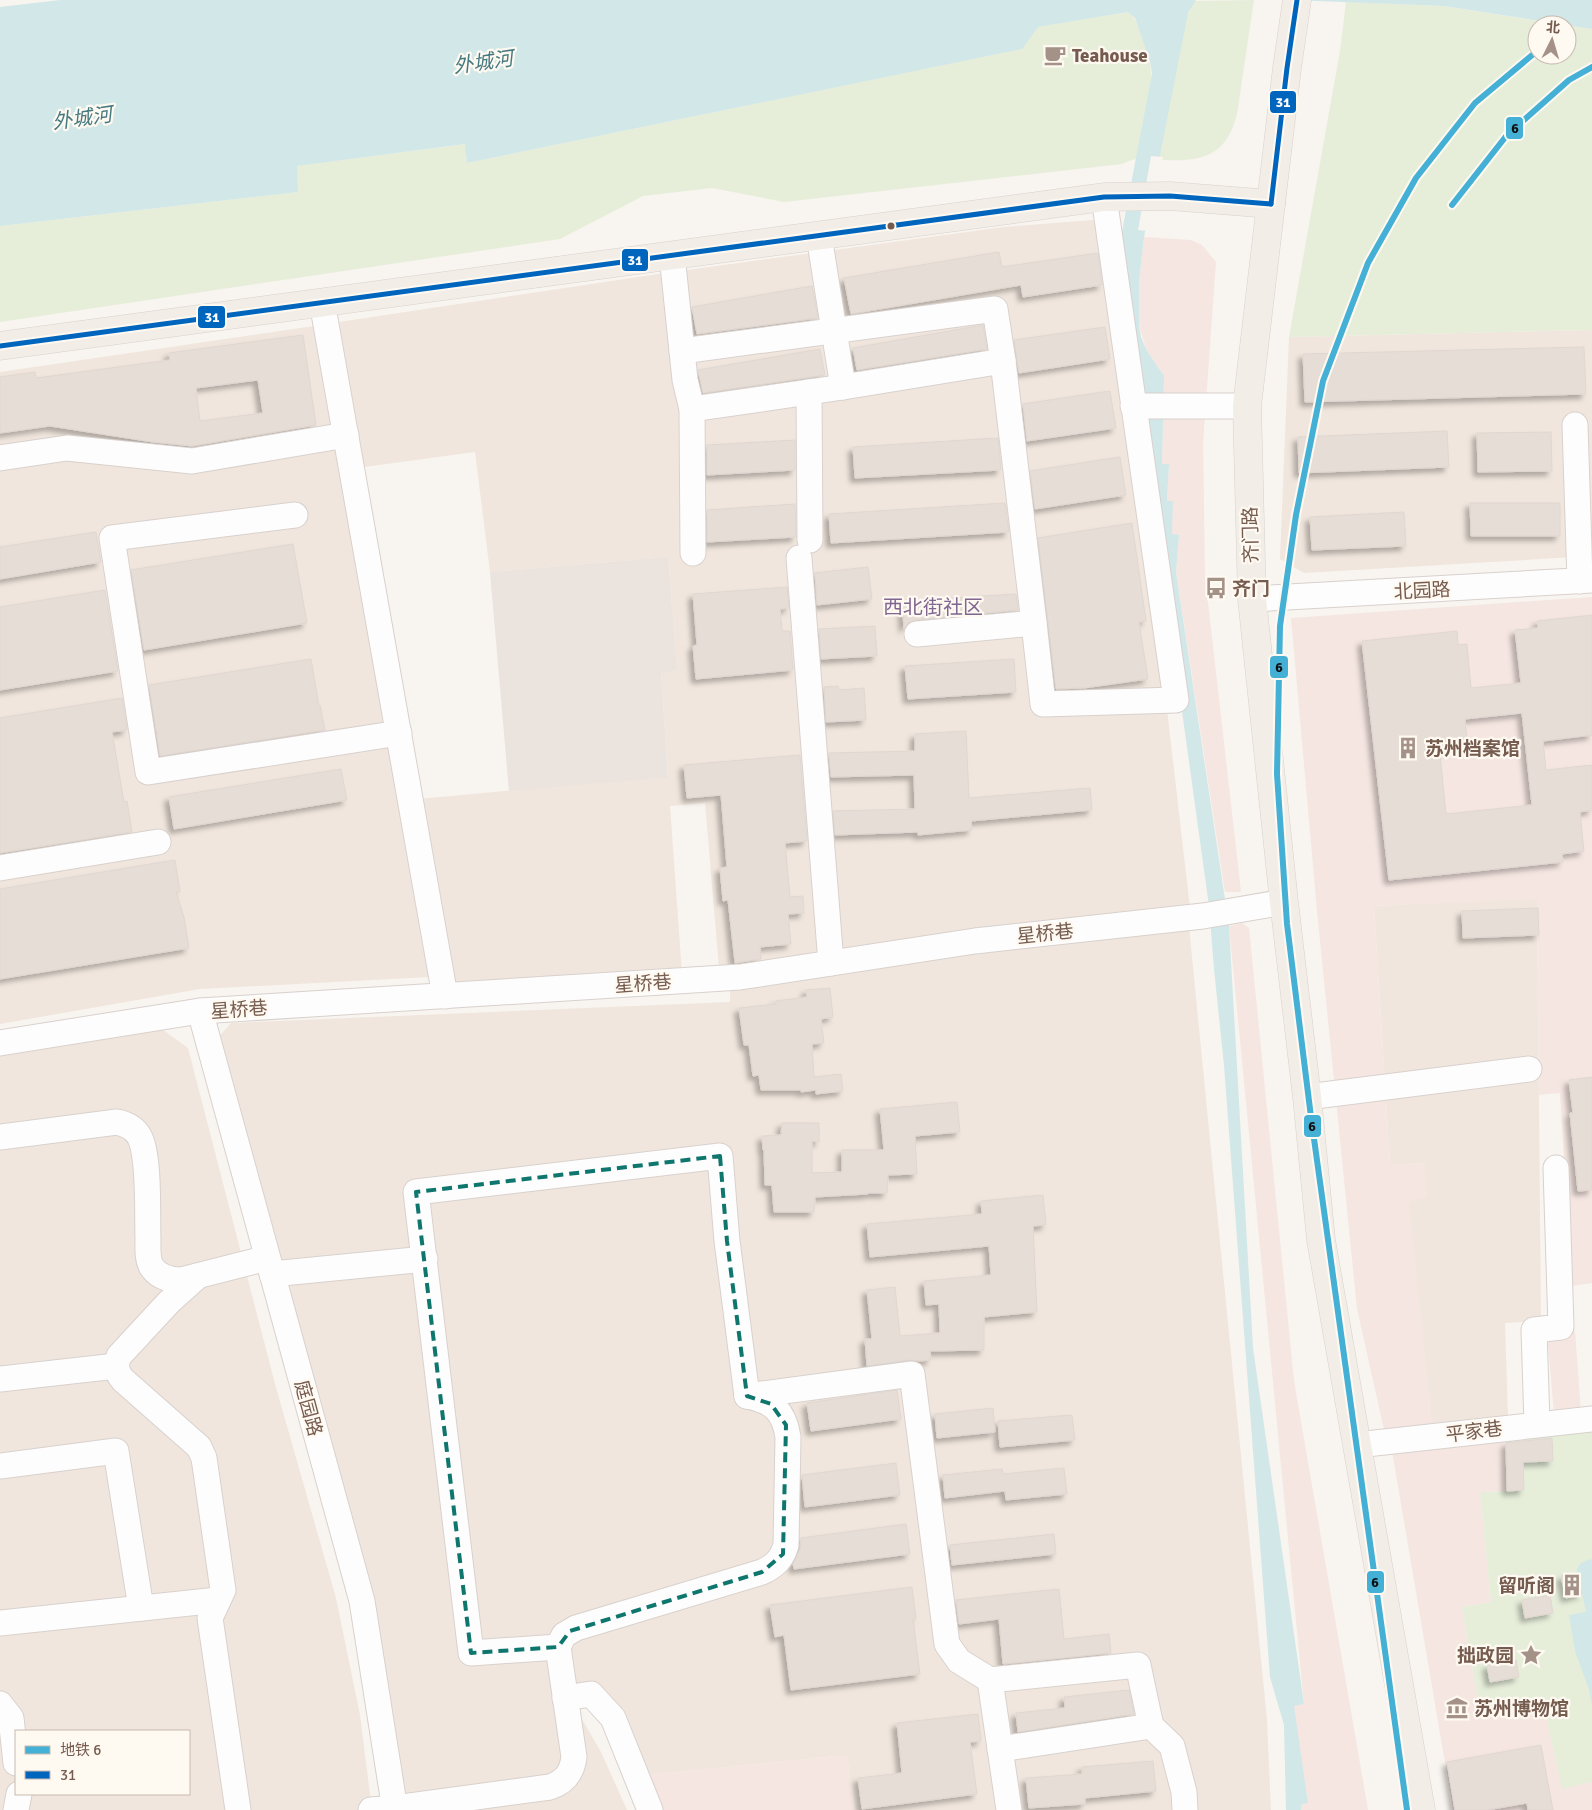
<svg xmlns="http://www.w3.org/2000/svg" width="1592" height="1810" viewBox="0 0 1592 1810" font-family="Signika,'Noto Sans SC',sans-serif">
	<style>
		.residential { fill: #f0e6dd; fill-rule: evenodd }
		.commercial { fill: #f5e6e1 }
		.industrial { fill: #eae3de }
		.green { fill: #e6eeda }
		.water { fill: #d1e7e8 }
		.pier { fill: #f8f4ef }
		.building { fill: #e5ddd6; stroke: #e1d7d1; fill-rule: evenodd; filter: url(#shadow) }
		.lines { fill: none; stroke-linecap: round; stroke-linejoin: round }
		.minor-casing { stroke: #d8d1cd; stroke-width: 27 }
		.major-casing { stroke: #d9d1cc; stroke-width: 29 }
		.minor { stroke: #fefdfd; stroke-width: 25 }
		.major { stroke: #f2ede7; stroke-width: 28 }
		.bus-1-casing { stroke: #fef9f1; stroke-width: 9 }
		.bus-1 { stroke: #0065bd; stroke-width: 5 }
		.metro-1-casing { stroke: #fef9f1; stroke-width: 10 }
		.metro-1 { stroke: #44b0d5; stroke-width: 6 }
		.marked { fill: none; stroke: #0f766e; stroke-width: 4; stroke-dasharray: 10 6; stroke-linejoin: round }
		.bus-dot { fill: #765b4f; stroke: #fef9f1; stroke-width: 2 }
		.labels { text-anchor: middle; stroke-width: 4.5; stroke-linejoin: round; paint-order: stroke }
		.poi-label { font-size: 19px; font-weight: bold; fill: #765b4f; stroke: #fef9f1; text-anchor: start }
		.street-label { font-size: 19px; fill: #765b4f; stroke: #fef9f1 }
		.water-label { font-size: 20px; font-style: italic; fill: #467a81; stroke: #fef9f1 }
		.neighbourhood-label { font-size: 20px; fill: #816691; stroke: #fef9f1 }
		.line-badge { stroke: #fef9f1; stroke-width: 2 }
		.badge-label { font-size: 14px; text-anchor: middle; font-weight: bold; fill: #fff }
		.pale-badge-label { font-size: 14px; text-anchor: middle; font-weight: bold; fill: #111 }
	</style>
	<defs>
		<filter id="shadow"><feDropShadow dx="-4.5" dy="4.5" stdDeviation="2.5" flood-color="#0004"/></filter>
	</defs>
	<rect width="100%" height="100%" fill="#f8f4ef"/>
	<g class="residential">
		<polygon points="1093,220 1103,223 1165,692 1190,908 719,968 705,803 670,806 682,974 450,989 419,799 668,776 661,672 677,670 668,557 490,572 475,452 364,467 339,322 665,273 1004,227"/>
		<polygon points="314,326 430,977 200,989 0,1024 0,372"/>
		<polygon points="1592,330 1592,556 1304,573 1280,559 1289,337"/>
		<polygon points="1537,898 1541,1321 1505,1323 1508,1419 1432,1426 1408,1202 1425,1163 1390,1165 1374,906"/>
		<polygon points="1188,916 1267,1720 1271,1810 854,1810 847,1756 836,1756 629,1777 604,1725 575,1687 579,1714 601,1752 627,1810 401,1810 365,1611 207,1050 231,1023 730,1002 730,974"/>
		<path d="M163 1030 188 1048 275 1384 336 1598 360 1715 372 1810H0V1055ZM16 1731H189V1794H16Z"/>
	</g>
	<g class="commercial">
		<polygon points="1144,237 1191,240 1202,245 1216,262 1203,443 1205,576 1241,892 1225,892 1176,571 1179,536 1171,535 1173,502 1167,501 1169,465 1162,465 1164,376 1147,351 1139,326 1139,282"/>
		<polygon points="1592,597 1592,1283 1572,1286 1560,1093 1539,1095 1537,899 1374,906 1390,1165 1425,1163 1427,1197 1409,1202 1432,1426 1385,1434 1357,1309 1317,911 1291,618"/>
		<polygon points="1242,923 1249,928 1294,1381 1368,1810 1301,1810 1301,1805 1308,1803 1293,1706 1304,1704 1229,926"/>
		<polygon points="1575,1331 1581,1412 1554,1414 1547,1333"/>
		<polygon points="1505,1436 1507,1491 1480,1492 1491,1602 1462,1607 1480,1714 1543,1703 1562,1788 1592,1782 1592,1810 1453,1810 1392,1451"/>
		<polygon points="836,1756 847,1756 854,1810 642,1810 629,1777"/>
	</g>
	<polygon class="industrial" points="668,557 677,670 661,673 668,777 509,791 490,572"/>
	<g class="green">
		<path d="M1254 0 1237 114C1227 155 1203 162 1164 160 1155 159 1145 157 1136 159 1131 160 1126 162 1122 164L784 202 712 188 643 196 560 239 0 322V226L297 192 296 166 466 144 467 163 1021 49 1037 27 1128 12C1139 17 1153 66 1151 79L1195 1Z"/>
		<polygon points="1346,2 1444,6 1565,25 1537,25 1537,55 1567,55 1567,25 1592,29 1592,330 1289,337 1340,51"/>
		<polygon points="1592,1430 1592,1782 1562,1789 1543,1703 1480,1714 1462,1607 1491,1602 1480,1492 1507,1491 1505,1436"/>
	</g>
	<g class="water">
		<polygon points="60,0 1196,0 1188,13 1144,237 1139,282 1139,326 1141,337 1147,351 1164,376 1162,464 1169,464 1167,501 1173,501 1172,534 1179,535 1176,572 1229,926 1253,1348 1304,1704 1294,1706 1308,1803 1301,1805 1301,1810 1286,1810 1284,1725 1270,1677 1224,1065 1214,969 1209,906 1181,704 1120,242 1152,74 1150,61 1135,18 1128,12 1038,27 1022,49 467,163 465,144 297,166 298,192 0,226 0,7"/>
		<polygon points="1292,0 1592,0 1592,29 1444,6"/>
		<polygon points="1591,1559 1592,1560 1592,1705 1589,1689 1575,1651 1569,1615 1586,1612 1577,1569 1581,1563"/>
	</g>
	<polygon class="pier" points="1151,156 1163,157 1147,231 1138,230"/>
	<g class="building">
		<polygon points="999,252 1002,267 1098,253 1102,285 1023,297 1021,285 851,314 844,278"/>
		<polygon points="812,286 818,318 697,334 692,307"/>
		<polygon points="983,325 987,349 857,370 853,348"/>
		<polygon points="1105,327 1110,359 1019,373 1014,340"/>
		<path d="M303 335 316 425 192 446 153 442 50 426 0 433V377L35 372 36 378 170 360 169 353ZM258 380 263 413 200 421 196 388Z"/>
		<polygon points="1584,347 1586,394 1305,402 1303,354"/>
		<polygon points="820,349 825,375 703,393 698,370"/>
		<polygon points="1110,391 1116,428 1027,441 1023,404"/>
		<polygon points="1447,431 1449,467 1299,473 1298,437"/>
		<polygon points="1551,432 1552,471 1478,472 1477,433"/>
		<polygon points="998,438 1001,470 855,478 853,447"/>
		<polygon points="795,440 795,470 707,475 707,445"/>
		<polygon points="1120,457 1126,495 1035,509 1030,471"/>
		<polygon points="1005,503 1009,532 831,543 829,514"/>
		<polygon points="1470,503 1560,503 1560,536 1471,536"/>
		<polygon points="795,504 796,537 707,542 707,510"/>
		<polygon points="1404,512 1406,546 1312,550 1310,517"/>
		<polygon points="1132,523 1146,621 1139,622 1148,679 1084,688 1056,689 1038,538"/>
		<polygon points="96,532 101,562 0,579 0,547"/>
		<polygon points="293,544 307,623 144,650 131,570"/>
		<polygon points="868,567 872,599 817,605 815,573"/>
		<polygon points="787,587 789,608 780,609 782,631 790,631 793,670 696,679 693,646 697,645 693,594"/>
		<polygon points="105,590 118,671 0,690 0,607"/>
		<polygon points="1016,594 1018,610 916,620 908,623 904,629 902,601"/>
		<path d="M1592 615V735L1543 741 1546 770 1592 765V810L1580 812 1584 851 1562 854 1563 862 1389 880 1362 641 1457 631 1458 645 1467 644 1471 688 1521 683 1515 630 1538 628 1537 621ZM1522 713 1532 805 1446 814 1440 755H1443L1442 741 1467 739 1465 719Z"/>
		<polygon points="875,626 877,656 821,659 819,629"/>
		<polygon points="311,659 319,706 320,705 325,730 160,756 149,685"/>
		<polygon points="1014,659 1016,692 908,699 905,666"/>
		<polygon points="838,686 839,690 864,688 866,720 826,722 824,687"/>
		<polygon points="122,698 127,730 112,732 124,802 127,801 132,832 0,853 0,718"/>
		<polygon points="966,731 969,798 1090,788 1092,810 971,821 972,830 918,835 918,832 835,835 833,811 915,809 914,775 831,777 829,753 915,751 915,734"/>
		<polygon points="800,755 807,841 785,843 790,897 803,896 804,913 788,914 791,944 760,947 761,959 735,963 728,900 723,901 720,868 727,867 721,795 687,798 684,765"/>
		<polygon points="341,769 347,800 174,829 169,797"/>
		<polygon points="175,860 180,892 176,892 184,917 189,948 0,979 0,889"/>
		<polygon points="1538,908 1539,935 1463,938 1462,911"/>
		<polygon points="830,988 833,1017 821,1019 824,1043 812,1044 814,1077 841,1074 843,1091 816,1094 816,1090 801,1092 801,1090 761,1090 759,1075 753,1076 749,1045 744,1045 739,1008 776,1004 776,1001 807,997 806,990"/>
		<polygon points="1592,1077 1592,1190 1578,1191 1570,1113 1573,1113 1569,1080"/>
		<polygon points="957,1102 960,1132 915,1136 917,1174 888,1175 887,1193 868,1193 868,1194 815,1197 814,1212 774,1212 772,1185 765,1185 764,1150 763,1150 762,1136 781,1135 782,1123 819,1123 819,1142 812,1141 812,1173 842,1172 842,1150 884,1150 880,1109"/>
		<polygon points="1043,1195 1046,1225 1033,1226 1037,1312 984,1317 984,1350 930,1351 931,1360 919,1361 910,1360 867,1366 865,1339 872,1339 867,1290 895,1287 900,1336 940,1333 939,1304 926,1305 924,1281 991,1275 989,1246 870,1257 867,1224 982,1214 981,1201"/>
		<polygon points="897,1390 901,1419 811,1431 807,1403"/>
		<polygon points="993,1408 995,1432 937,1438 935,1414"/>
		<polygon points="1072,1415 1075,1440 1000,1447 998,1421"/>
		<polygon points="1552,1438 1553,1461 1523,1462 1524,1490 1507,1491 1506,1443"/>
		<polygon points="896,1463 900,1495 805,1507 802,1475"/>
		<polygon points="1064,1468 1067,1494 1006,1500 1005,1491 945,1498 943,1475 1002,1469 1003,1474"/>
		<polygon points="906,1524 910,1554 794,1569 793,1564 800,1549 801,1538"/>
		<polygon points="1054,1534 1056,1554 952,1565 950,1545"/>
		<polygon points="1577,1573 1582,1594 1566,1598 1561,1576"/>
		<polygon points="912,1587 916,1619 913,1619 920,1674 791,1690 784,1635 775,1637 770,1605"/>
		<polygon points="1059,1589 1064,1639 1109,1634 1111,1653 1003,1664 999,1619 959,1624 956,1600"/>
		<polygon points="1550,1595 1553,1613 1525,1618 1522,1600"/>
		<polygon points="1516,1660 1519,1677 1490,1682 1487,1665"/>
		<polygon points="1129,1690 1134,1714 1018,1732 1016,1713 1065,1708 1064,1697"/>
		<polygon points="978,1714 981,1741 970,1742 977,1794 862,1809 858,1778 902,1773 897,1723"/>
		<polygon points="1541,1745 1553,1810 1528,1810 1527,1803 1487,1810 1455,1810 1447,1762"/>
		<polygon points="1153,1761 1156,1791 1085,1798 1085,1804 1029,1808 1026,1778 1082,1774 1082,1767"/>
	</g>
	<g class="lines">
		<g class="minor-casing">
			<g id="minor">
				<polyline points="819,236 843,387 1003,361"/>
				<polyline points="672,255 685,380 692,409 693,553"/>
				<polyline points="322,302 445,996"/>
				<polyline points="682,351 995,309 1003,361 1034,623"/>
				<polyline points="809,392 810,540"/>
				<polyline points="1133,406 1247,406"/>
				<polyline points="692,409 843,387"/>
				<polyline points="1575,425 1580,581"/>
				<polyline points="0,458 67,448 192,461 346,435"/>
				<polyline points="295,515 112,538 148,772 399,733"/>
				<polyline points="799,558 831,963"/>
				<polyline points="1252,599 1592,580"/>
				<polyline points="917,634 1034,623 1043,704 1176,700 1104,197"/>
				<polyline points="0,868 158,842"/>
				<polyline points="200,1011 362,1601 395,1810"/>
				<polyline points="0,1043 200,1011 740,977 975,941 1203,916 1284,902"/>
				<polyline points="1307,1097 1529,1069"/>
				<path d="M0 1137 117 1122C126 1124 134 1127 139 1136 150 1154 147 1215 148 1239 148 1248 147 1258 151 1266 158 1277 169 1280 181 1280L267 1258"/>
				<polyline points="272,1274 425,1259"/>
				<path d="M198 1276 169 1302 119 1356C115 1365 116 1372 123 1380L199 1447 204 1458 223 1590 210 1618 238 1810"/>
				<polyline points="0,1379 116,1366"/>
				<polyline points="747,1396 912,1374 947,1644 959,1661 990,1680 1138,1665 1151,1726 1000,1749"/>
				<polyline points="1537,1424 1534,1330 1561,1327 1556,1168"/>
				<polyline points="1357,1445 1592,1419"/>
				<polyline points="0,1466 116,1451 141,1608"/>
				<polyline points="0,1623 218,1600"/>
				<polyline points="558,1647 471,1653 416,1192 720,1156 727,1241 747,1396"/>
				<polyline points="990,1680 1009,1810"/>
				<polyline points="565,1698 591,1694 613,1718 650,1810"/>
				<polyline points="0,1704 11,1718 16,1763"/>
				<polyline points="1151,1726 1172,1746 1184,1792 1185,1810"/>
				<polyline points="16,1810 19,1794"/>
				<path d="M371 1810 395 1808 550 1787C565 1782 572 1773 574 1757L558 1647 564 1635 576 1628 762 1572C775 1566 782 1559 786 1545L788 1437C784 1411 773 1401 747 1396"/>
			</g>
		</g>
		<g class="major-casing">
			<g id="major">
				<polyline points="1297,0 1287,68 1247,406 1252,599 1284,902 1307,1097 1321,1240 1421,1810"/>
				<polyline points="0,346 1104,197 1170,196 1271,204"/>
			</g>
		</g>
		<use href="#minor" class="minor"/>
		<use href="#major" class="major"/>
		<g class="bus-1-casing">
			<g id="bus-1">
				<polyline points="1271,204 1287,68 1297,0"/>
				<polyline points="0,346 1104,197 1170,196 1271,204"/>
			</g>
		</g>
		<use href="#bus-1" class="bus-1"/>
		<g class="metro-1-casing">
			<g id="metro-1">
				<polyline points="1452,205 1507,135 1569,80 1592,67"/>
				<polyline points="1407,1810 1311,1117 1287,924 1277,774 1280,626 1296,515 1323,381 1368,263 1416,178 1475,103 1537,51"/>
			</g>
		</g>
		<use href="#metro-1" class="metro-1"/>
	</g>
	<path class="marked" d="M720 1156 727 1241 747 1396 771 1404 786 1425 783 1554 762 1572 570 1631 558 1647 471 1653 416 1192Z"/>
	<defs>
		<g id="cafe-bare" transform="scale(1.725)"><path d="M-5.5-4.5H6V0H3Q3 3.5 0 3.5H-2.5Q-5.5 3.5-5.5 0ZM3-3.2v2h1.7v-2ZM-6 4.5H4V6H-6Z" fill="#a49187" stroke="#fef9f1" stroke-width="2.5" paint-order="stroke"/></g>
		<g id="bus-bare" transform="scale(1.725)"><path d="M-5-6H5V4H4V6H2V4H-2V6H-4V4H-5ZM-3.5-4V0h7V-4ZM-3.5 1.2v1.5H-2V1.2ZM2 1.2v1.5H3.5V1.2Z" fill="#a49187" stroke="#fef9f1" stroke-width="2.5" paint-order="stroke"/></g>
		<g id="building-bare" transform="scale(1.725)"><path d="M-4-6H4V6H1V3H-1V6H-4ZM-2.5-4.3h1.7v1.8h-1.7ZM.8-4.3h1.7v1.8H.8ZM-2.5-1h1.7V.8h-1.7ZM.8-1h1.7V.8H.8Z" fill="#a49187" stroke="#fef9f1" stroke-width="2.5" paint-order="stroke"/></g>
		<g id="sight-bare" transform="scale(1.725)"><path d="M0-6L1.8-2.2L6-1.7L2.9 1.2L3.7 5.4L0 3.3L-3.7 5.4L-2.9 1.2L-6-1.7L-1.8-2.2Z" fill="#a49187" stroke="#fef9f1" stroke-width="2.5" paint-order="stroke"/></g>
		<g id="museum-bare" transform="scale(1.725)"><path d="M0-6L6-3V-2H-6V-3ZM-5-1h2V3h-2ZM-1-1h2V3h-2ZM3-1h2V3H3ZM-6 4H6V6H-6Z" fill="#a49187" stroke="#fef9f1" stroke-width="2.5" paint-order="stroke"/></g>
	</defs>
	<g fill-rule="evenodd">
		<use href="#cafe-bare" x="1055" y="55"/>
		<use href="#bus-bare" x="1216" y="588"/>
		<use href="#building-bare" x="1408" y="748"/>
		<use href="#building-bare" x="1572" y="1585"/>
		<use href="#sight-bare" x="1531" y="1655"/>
		<use href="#museum-bare" x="1457" y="1708"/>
	</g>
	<circle class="bus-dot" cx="891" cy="226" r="4.5"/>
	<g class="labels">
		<g class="poi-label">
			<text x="1072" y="62">Teahouse</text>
			<text x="1232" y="595">齐门</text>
			<text x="1425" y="755">苏州档案馆</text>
			<text x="1555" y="1592" text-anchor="end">留听阁</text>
			<text x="1514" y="1662" text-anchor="end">拙政园</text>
			<text x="1474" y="1715">苏州博物馆</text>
		</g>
		<g class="street-label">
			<text transform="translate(1250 535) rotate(-91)" y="7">齐门路</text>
			<text transform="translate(1422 590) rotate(-3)" y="7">北园路</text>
			<text transform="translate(1045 933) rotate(-6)" y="7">星桥巷</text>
			<text transform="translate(643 983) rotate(-4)" y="7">星桥巷</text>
			<text transform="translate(239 1009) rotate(-4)" y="7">星桥巷</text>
			<text transform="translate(309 1408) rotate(75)" y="7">庭园路</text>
			<text transform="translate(1474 1431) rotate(-7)" y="7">平家巷</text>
		</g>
		<g class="water-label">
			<text transform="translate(483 62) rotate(-8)" y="7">外城河</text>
			<text transform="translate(82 118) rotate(-8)" y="7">外城河</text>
		</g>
		<g class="neighbourhood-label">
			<text x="933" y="614">西北街社区</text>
		</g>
	</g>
	<g class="line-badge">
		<rect x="1269" y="90" width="28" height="24" rx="5" fill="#0065bd"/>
		<rect x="1505" y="116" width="19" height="24" rx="5" fill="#44b0d5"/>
		<rect x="621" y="248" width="28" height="24" rx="5" fill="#0065bd"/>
		<rect x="197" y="305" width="29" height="24" rx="5" fill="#0065bd"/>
		<rect x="1269" y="655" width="20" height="24" rx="5" fill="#44b0d5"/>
		<rect x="1303" y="1114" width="19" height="24" rx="5" fill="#44b0d5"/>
		<rect x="1366" y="1570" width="19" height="24" rx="5" fill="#44b0d5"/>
	</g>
	<g class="badge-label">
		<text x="1283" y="107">31</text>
		<text x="635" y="265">31</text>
		<text x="212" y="322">31</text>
	</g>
	<g class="pale-badge-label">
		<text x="1515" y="133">6</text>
		<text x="1279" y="672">6</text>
		<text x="1312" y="1131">6</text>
		<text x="1375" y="1587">6</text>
	</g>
	<rect x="15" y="1730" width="175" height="65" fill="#fef9f1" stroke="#c8bab0"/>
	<rect x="25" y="1746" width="25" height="8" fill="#44b0d5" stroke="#c8bab0"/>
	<text x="60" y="1755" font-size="15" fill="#765b4f">地铁 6</text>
	<rect x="25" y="1771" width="25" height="8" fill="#0065bd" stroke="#c8bab0"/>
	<text x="60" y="1780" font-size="15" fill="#765b4f">31</text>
	<g transform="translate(1552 40) rotate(5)"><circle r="24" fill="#fef9f1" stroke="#c8bab0"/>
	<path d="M0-4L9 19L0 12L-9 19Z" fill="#a49187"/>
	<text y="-8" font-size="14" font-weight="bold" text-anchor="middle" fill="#765b4f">北</text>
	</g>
</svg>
